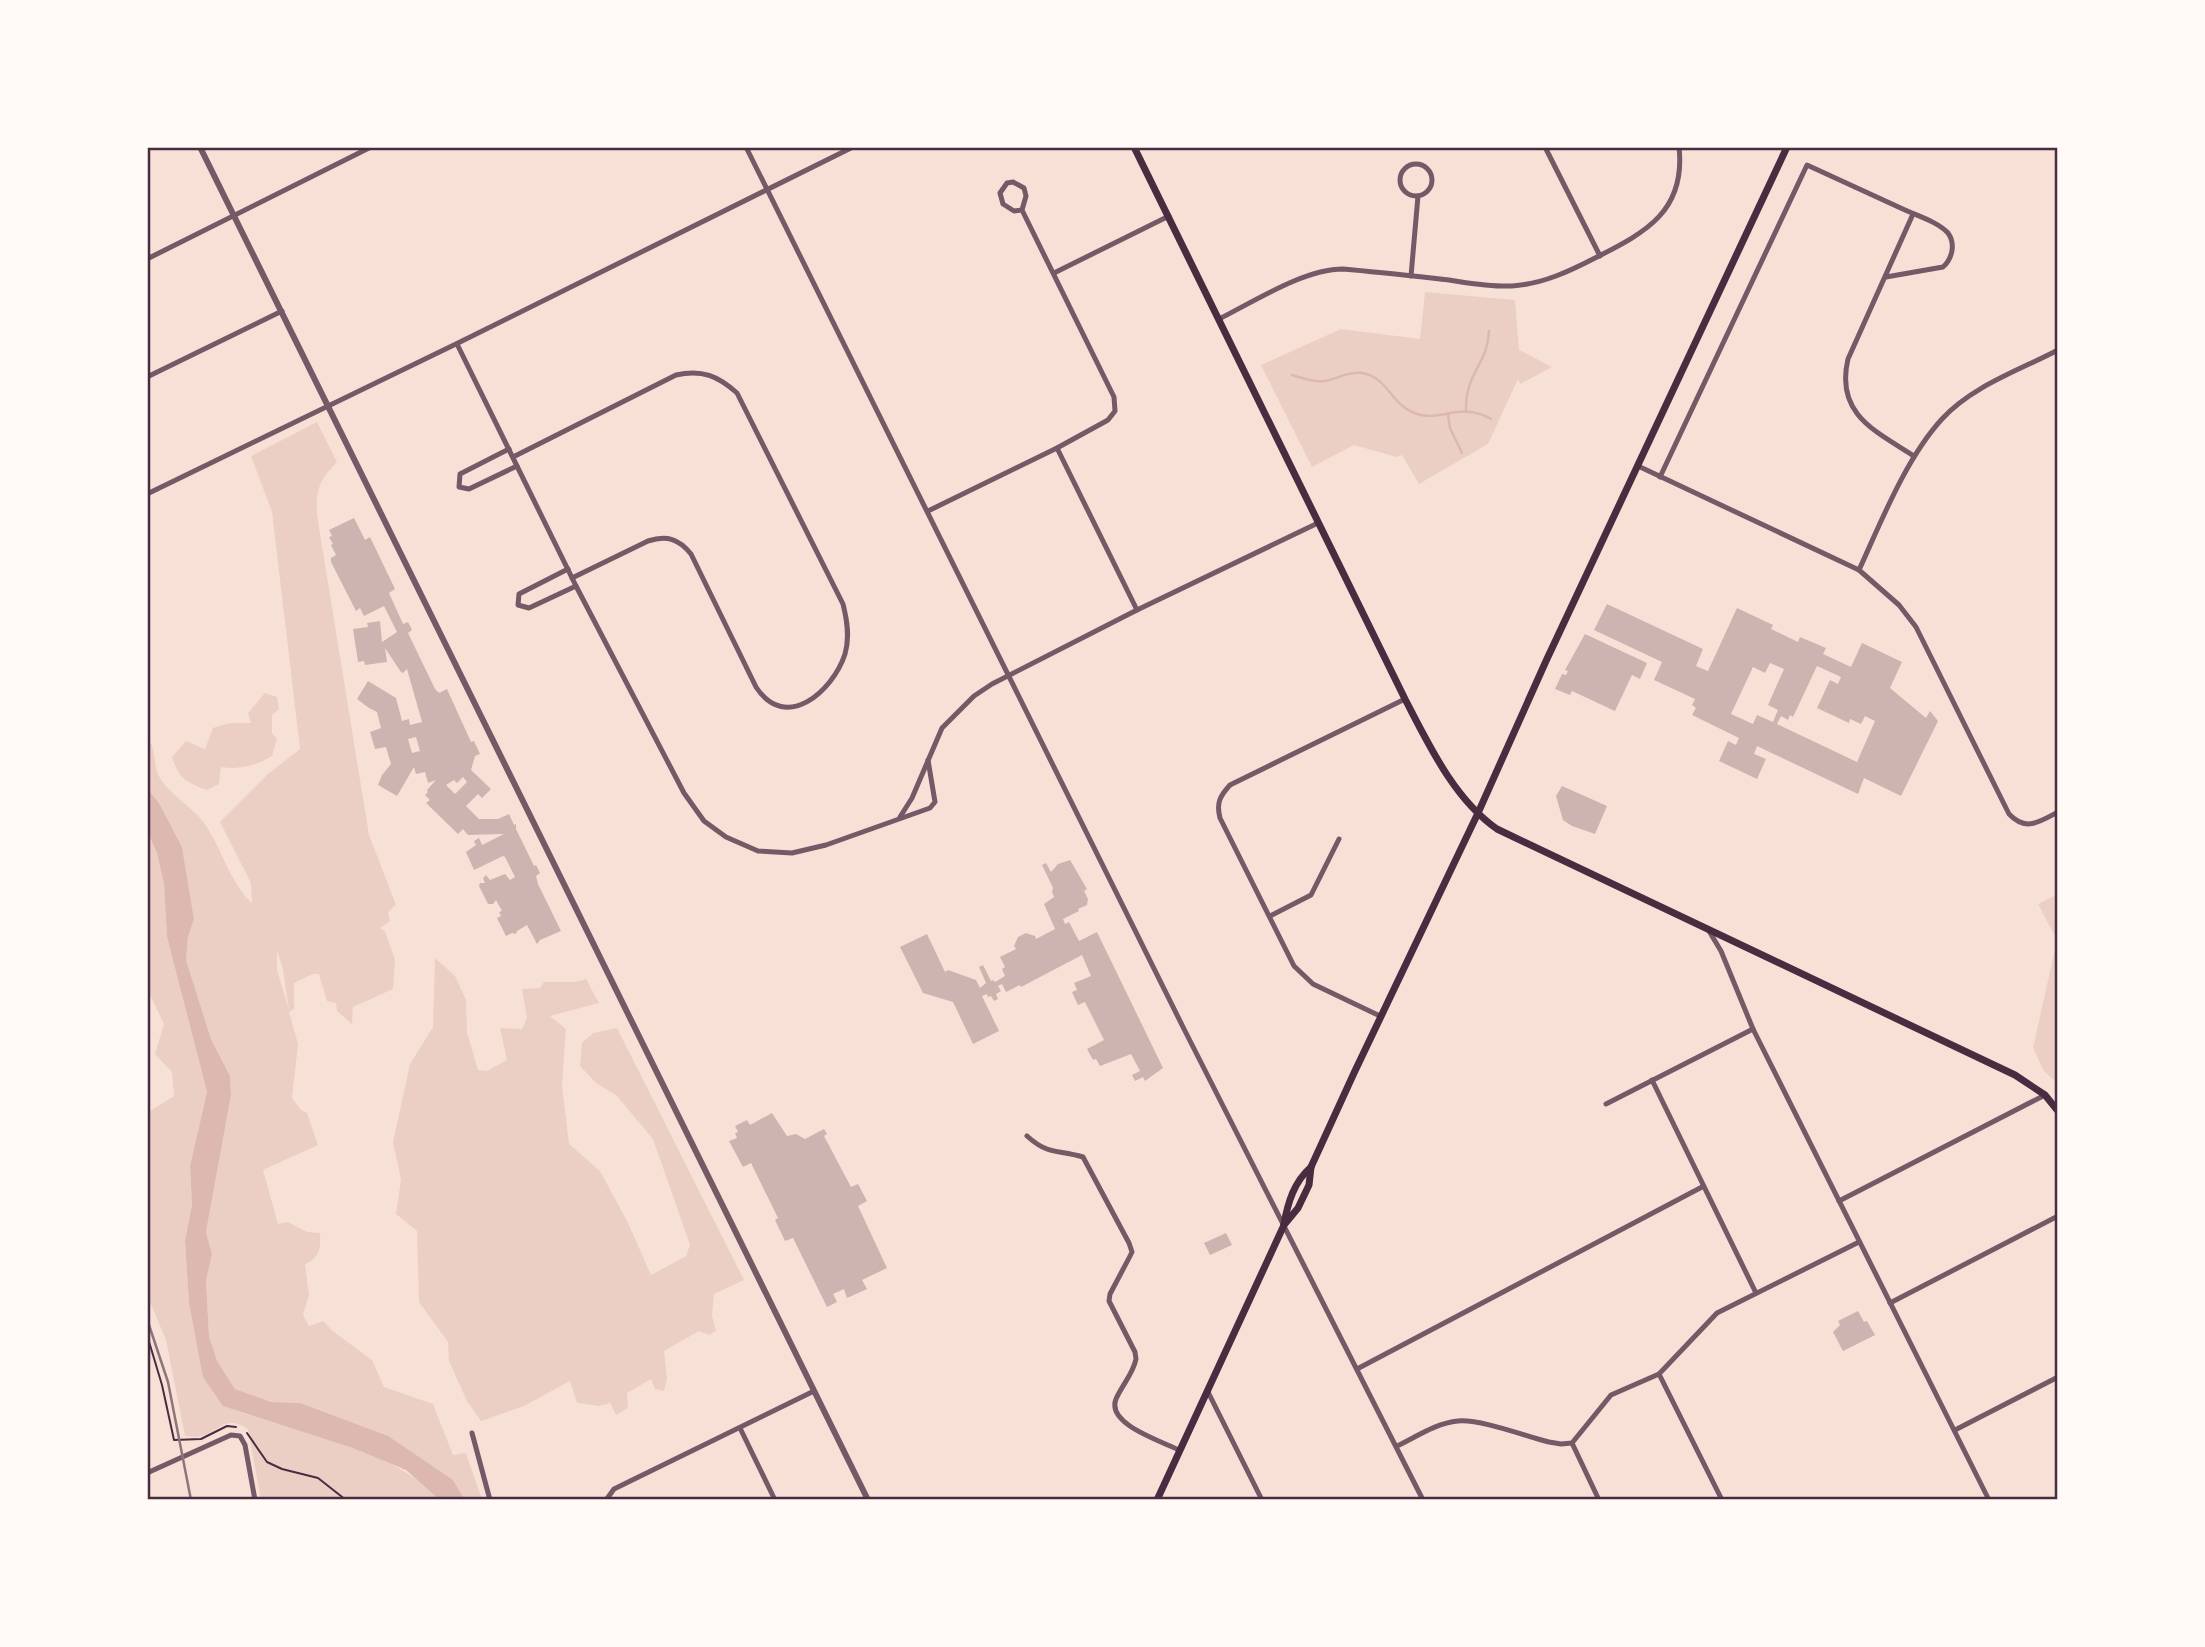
<svg xmlns="http://www.w3.org/2000/svg" width="2205" height="1647" viewBox="0 0 2205 1647" font-family="'Fira Sans Condensed',sans-serif">
	<style>
		.green { fill: #ebcfc5; fill-rule: evenodd }
		.water { fill: #dcb8b0 }
		.lines { fill: none; stroke-linecap: round; stroke-linejoin: round }
		.stream { stroke: #dcb8b0; stroke-width: 2.5 }
		.building { fill: #ccb4b1; fill-rule: evenodd }
		.path { stroke: #4a2c40; stroke-width: 2 }
		.minor { stroke: #755966; stroke-width: 5 }
		.tertiary { stroke: #755966; stroke-width: 6 }
		.secondary { stroke: #4a2c40; stroke-width: 7 }
		.rail { stroke: #8f747c; stroke-width: 2.5 }
		.neatline { fill: none; stroke: #4a2c40; stroke-width: 2.5 }
	</style>
	<rect width="100%" height="100%" fill="#f7e1d7"/>
	<g class="green">
		<polygon points="1425,292 1515,300 1519,350 1552,367 1520,384 1518,379 1488,444 1419,484 1402,455 1397,457 1354,445 1312,467 1261,365 1341,329 1420,339"/>
		<path d="M317 422 337 462C319 480 316 490 317 515L369 835 396 905 388 912 390 921 380 928 385 931 395 960 393 989 353 1007 352 1024 337 1011 336 1003 327 1001 319 974H313L294 983V1009L289 1012 298 1044 292 1098 301 1110 307 1113 318 1145 263 1170 278 1224 288 1222 307 1232 320 1233C321 1248 320 1258 305 1264L309 1295 303 1315 309 1326 323 1321 334 1332 372 1360 384 1387 433 1404 453 1455 466 1453 482 1500H465L453 1480 300 1403 271 1402 235 1389 217 1361 209 1336 206 1281 212 1254 206 1232 231 1095 230 1076 211 1039 186 960 188 937 194 919 182 847 159 803 147 788V738C158 749 152 766 160 778 170 795 194 808 205 824 222 849 230 883 252 903L251 883 220 822 268 774 300 749 272 512 251 456ZM277 950 283 969 289 1010 277 970Z"/>
		<path d="M265 693 277 697 279 709 272 715V733L277 739 272 756C255 766 241 770 221 767L219 784 207 790C187 783 178 778 172 757L186 741 205 749 213 728 230 723H251L248 713Z"/>
		<path d="M147 831 157 853 164 884 167 937 207 1092 190 1166 192 1205 185 1241 189 1303 237 1411C299 1431 397 1451 440 1500H261L248 1429C223 1413 219 1434 197 1437 193 1437 189 1436 185 1436L166 1340 147 1295V1113L174 1096 172 1072 155 1054 164 1024 147 989Z"/>
		<polygon points="2058,894 2058,1084 2044,1071 2033,1048 2057,940 2038,904"/>
		<polygon points="435,958 455,976 466,1000 467,1032 478,1070 487,1071 507,1060 500,1028 522,1029 527,1018 522,989 540,988 544,982 575,982 586,979 599,1003 550,1016 566,1029 562,1085 569,1144 600,1171 628,1223 651,1275 686,1256 690,1245 653,1139 616,1095 596,1083 580,1066 582,1043 593,1033 617,1028 744,1280 714,1294 712,1316 716,1331 709,1335 699,1331 664,1351 667,1379 664,1391 655,1389 651,1379 627,1393 628,1408 616,1415 610,1403 599,1406 577,1403 570,1381 524,1406 481,1421 467,1401 449,1361 448,1342 419,1302 417,1231 396,1214 401,1180 393,1142 410,1064 433,1027"/>
	</g>
	<polygon class="water" points="147,788 159,803 182,847 194,919 188,937 186,960 211,1039 230,1076 231,1095 206,1232 212,1254 206,1281 209,1336 217,1361 235,1389 271,1402 300,1403 388,1436 453,1480 465,1500 440,1500 406,1470 353,1448 223,1406 203,1377 189,1303 185,1241 192,1205 190,1166 207,1092 167,937 164,884 157,853 147,831"/>
	<g class="lines">
		<g class="stream">
			<path d="M1292 375C1303 378 1314 383 1324 381 1338 379 1348 371 1362 373 1387 377 1391 403 1412 412 1441 425 1456 400 1491 419"/>
			<path d="M1466 410C1465 373 1488 364 1489 331"/>
			<polyline points="1448,414 1450,428 1462,453"/>
		</g>
	</g>
	<g class="building">
		<path d="M354 518 365 540 370 537 395 589 389 593 403 624 408 622 412 630 408 633 435 689 439 693 447 689 471 742 474 741 480 754 475 756 471 770 491 789 482 798 478 794 466 806 479 819H498L509 814 514 825 516 824V829L534 866 536 865 540 873 536 876 538 884 561 931 540 940 537 944 527 925 517 931 516 934 512 933 506 936 497 918 501 916 499 912 502 911 496 900 493 904H488L479 886 480 883H485L483 878 486 875 490 880 505 874 510 880 515 877 505 857 503 856 474 870 466 852 476 845 474 841 479 838 482 845 504 834 468 835 463 829 458 834 426 803 430 800 425 795 428 792 427 790 436 780 428 783 425 772 416 774 414 767 397 796 378 785 382 775 391 764 386 747 375 749 370 732 381 728 377 712 369 708 357 699 368 681 396 698 402 721 409 719 410 725 422 722 407 669 403 673 401 672 385 648 387 662 365 665 364 661 358 662 353 629 368 627 367 623 380 621 382 642 397 632 384 606 364 616 360 608 356 611 331 562V558L336 555 331 545 333 544 329 537 332 536 329 530ZM416 737 420 751 412 753 408 739ZM463 777 467 782 455 794 446 785 454 780 457 783Z"/>
		<path d="M1607 604 1703 649 1696 666 1708 671 1737 608 1773 625 1771 629 1798 642 1800 637 1826 648 1823 654 1851 667 1862 643 1902 662 1890 688 1926 718 1930 711 1938 721 1901 796 1864 778 1858 794 1757 746 1754 754 1766 759 1757 779 1719 761 1728 741 1736 745 1739 738 1692 715 1696 708 1692 705 1695 699 1654 680 1662 662 1594 630ZM1770 663 1784 669 1768 705 1778 710 1773 722 1757 715 1753 724 1731 714 1753 667 1765 673ZM1817 666 1841 677 1838 684 1830 680 1817 708 1849 723 1850 719 1861 724 1865 716 1875 721 1857 762 1777 724 1781 716 1788 720 1790 715 1793 717Z"/>
		<polygon points="1585,634 1647,663 1640,679 1632,675 1615,711 1572,691 1570,695 1555,689 1562,674 1566,675 1568,671 1565,670"/>
		<polygon points="1562,786 1607,806 1595,834 1572,826 1563,820 1556,796"/>
		<polygon points="1070,860 1087,889 1084,891 1088,899 1087,905 1078,909 1079,911 1063,919 1065,924 1069,922 1079,941 1097,932 1163,1068 1145,1081 1143,1077 1135,1081 1132,1075 1140,1071 1131,1054 1100,1066 1096,1059 1093,1060 1087,1049 1104,1040 1085,1002 1078,1005 1072,992 1077,990 1074,983 1091,976 1082,955 1021,987 1020,985 1006,992 1002,984 998,986 1001,991 996,994 998,999 994,1001 991,996 988,997 987,994 982,996 999,1031 973,1044 953,1002 923,993 900,947 927,934 945,972 948,970 976,980 980,988 986,983 979,967 983,965 991,981 993,980 995,982 1005,976 1002,969 1005,967 1000,957 1016,949 1014,946 1018,937 1026,933 1035,936 1036,939 1055,929 1044,904 1054,897 1052,892 1053,888 1042,865 1046,863 1051,872 1058,864"/>
		<polygon points="772,1113 787,1136 796,1134 805,1139 824,1129 827,1134 824,1136 851,1187 858,1184 867,1201 858,1206 887,1268 862,1280 867,1289 847,1298 844,1289 833,1294 837,1302 827,1307 793,1238 785,1241 775,1220 778,1218 751,1163 743,1167 729,1141 737,1138 735,1133 738,1132 735,1126 747,1120 750,1125"/>
		<polygon points="1226,1233 1232,1245 1210,1255 1204,1243"/>
		<polygon points="1858,1311 1864,1322 1867,1321 1875,1335 1843,1351 1833,1332 1840,1325 1838,1321"/>
	</g>
	<g class="lines">
		<g class="path">
			<polyline points="147,1335 162,1385 174,1440 201,1439 227,1426 236,1427"/>
			<polyline points="247,1433 267,1462 282,1469 318,1478 346,1500"/>
		</g>
		<g class="minor">
			<polyline points="746,147 1184,1029 1423,1500"/>
			<polyline points="1545,147 1600,256"/>
			<polyline points="2056,147 2058,149"/>
			<circle cx="1416" cy="180" r="16"/>
			<path d="M1913 214 1848 359C1835 414 1875 431 1914 456"/>
			<polyline points="147,259 371,147"/>
			<polyline points="1054,273 1169,216"/>
			<polyline points="1411,276 1418,196"/>
			<path d="M1219 319C1255 301 1304 269 1343 269 1378 272 1413 276 1449 280 1469 283 1491 287 1512 286 1543 284 1570 271 1597 257 1646 232 1686 211 1679 147"/>
			<polyline points="457,344 576,586 684,793 704,821 726,837 758,851 792,853 826,845 930,808 935,802 928,760"/>
			<polyline points="147,377 282,311"/>
			<polyline points="1057,448 1137,610"/>
			<polyline points="509,449 460,474 459,487 469,489 517,466"/>
			<path d="M513 457 676 375C702 369 718 376 737 393L843 604C847 620 850 637 845 654 833 691 786 733 756 687L691 554C679 539 667 535 648 541L572 578"/>
			<path d="M1638 466 1859 570 1899 605 1916 627 2009 814C2026 832 2039 822 2058 812"/>
			<path d="M1660 477 1807 165C1839 180 1872 195 1905 210 1918 216 1938 222 1948 233 1956 244 1952 259 1943 267L1886 277"/>
			<polyline points="147,494 458,343 853,147"/>
			<polyline points="928,511 1057,448 1108,420 1115,411 1114,397 1022,210 1026,196 1024,188 1013,182 1007,183 1000,193 1003,204 1014,211 1022,210"/>
			<polyline points="568,569 519,594 518,605 529,608 576,586"/>
			<path d="M1859 570C1881 522 1906 458 1942 419 1972 386 2020 370 2058 350"/>
			<polyline points="900,817 912,798 942,728 974,696 992,684 1137,610 1318,523"/>
			<polyline points="1270,916 1311,895 1339,839"/>
			<polyline points="1709,931 1721,951 1753,1029 1989,1500"/>
			<path d="M1380 1016 1313 984 1294 966 1220 818C1216 803 1220 796 1230 785L1405 699"/>
			<polyline points="1652,1080 1756,1293"/>
			<polyline points="1606,1104 1753,1029"/>
			<path d="M1027 1136C1049 1156 1058 1149 1083 1157L1129 1243 1132 1252 1129 1258 1110 1294 1109 1301 1135 1352 1136 1359C1133 1374 1122 1385 1116 1399 1106 1424 1161 1441 1179 1450"/>
			<polyline points="1839,1201 2045,1095"/>
			<polyline points="1890,1303 2058,1216"/>
			<polyline points="1357,1369 1702,1187"/>
			<polyline points="1659,1374 1722,1500"/>
			<polyline points="1207,1390 1262,1500"/>
			<polyline points="740,1428 775,1500"/>
			<polyline points="1955,1430 2058,1377"/>
			<polyline points="472,1433 490,1500"/>
			<polyline points="1572,1443 1599,1500"/>
			<path d="M1397 1446C1416 1437 1436 1423 1458 1421 1481 1419 1525 1436 1549 1442L1561 1444 1572 1443 1611 1395 1659 1374 1717 1313 1859 1242"/>
			<polyline points="147,1473 231,1435 240,1436 245,1445 255,1500"/>
			<polyline points="606,1500 614,1489 814,1391"/>
		</g>
		<polyline class="tertiary" points="200,147 868,1500"/>
		<g class="secondary">
			<path d="M1134 147 1405 699C1429 745 1454 799 1497 829L2015 1075 2045 1095 2058 1111"/>
			<path d="M1284 1224C1288 1202 1294 1182 1311 1167"/>
			<polyline points="1157,1500 1284,1225 1298,1208 1309,1185 1311,1167 1354,1073 1478,813 1546,661 1787,147"/>
		</g>
		<polyline class="rail" points="147,1319 168,1382 191,1500"/>
	</g>
	<rect width="2205" height="1647" fill="none" stroke="#fffaf5" stroke-width="298"/>
	<rect x="149" y="149" width="1907" height="1349" class="neatline"/>
</svg>
